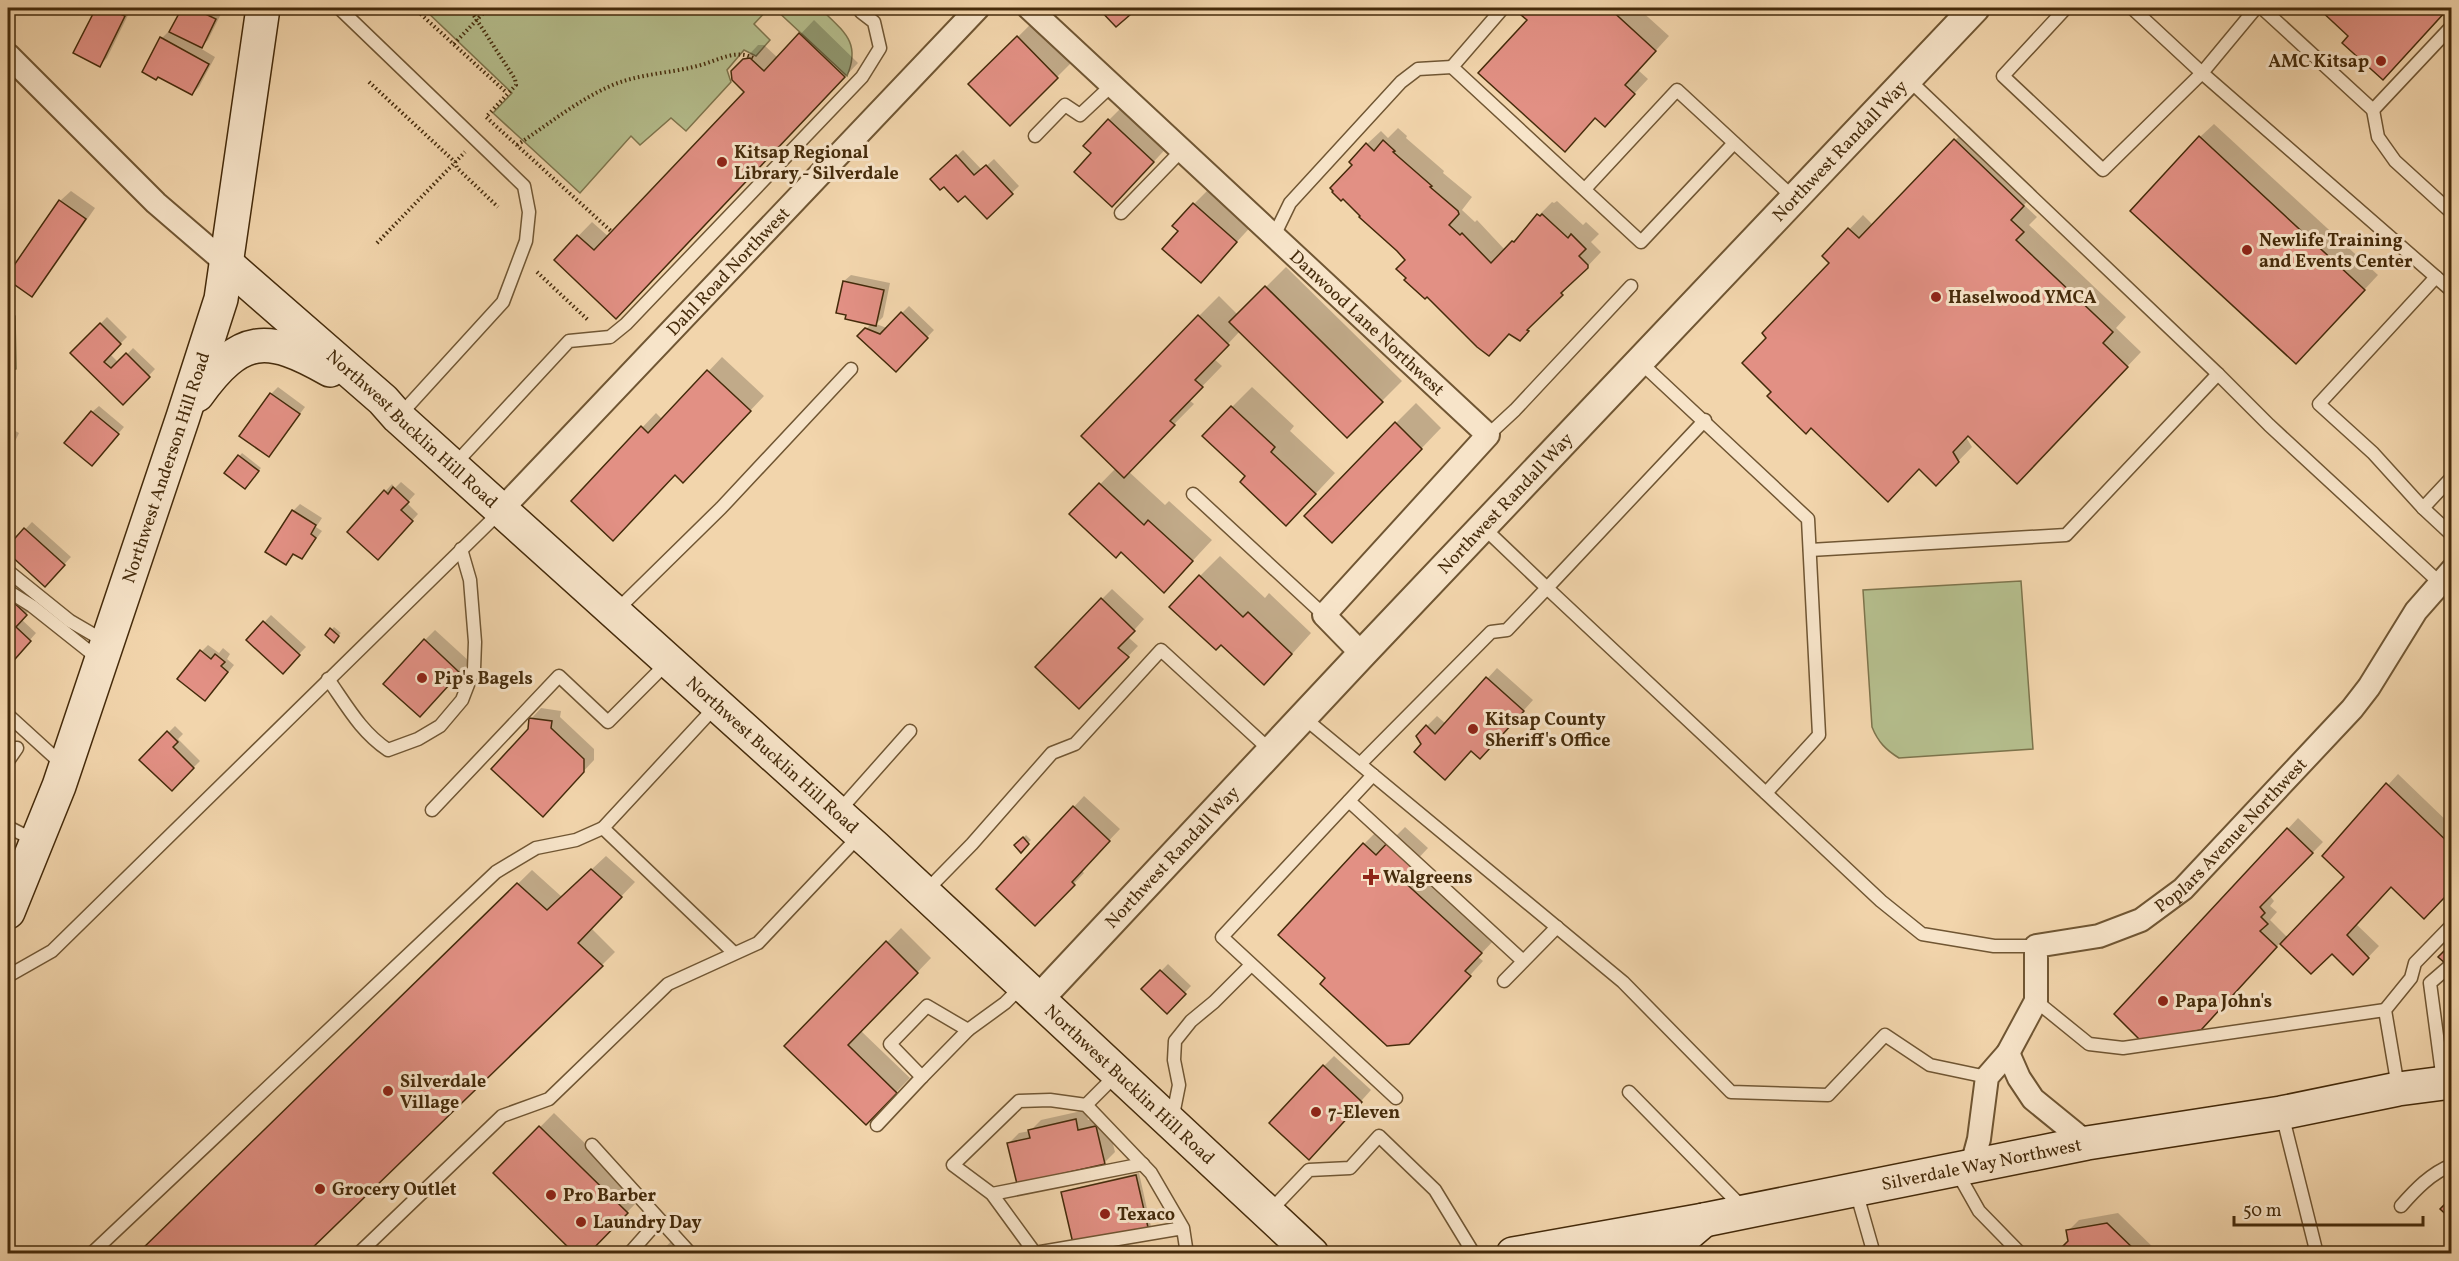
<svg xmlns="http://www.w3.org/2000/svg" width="2459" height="1261" viewBox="0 0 2459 1261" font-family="Vollkorn,serif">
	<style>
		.green { fill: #b5be8d; stroke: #7d744c; stroke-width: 1.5 }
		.shadow { fill: #0003 }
		.building { fill: #e29084; stroke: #452b0b; stroke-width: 1.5 }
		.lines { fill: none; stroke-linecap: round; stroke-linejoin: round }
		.service-casing { stroke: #705633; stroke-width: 15 }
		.minor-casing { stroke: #705633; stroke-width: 26 }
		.tertiary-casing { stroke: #705633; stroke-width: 32 }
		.secondary-casing { stroke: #452b0b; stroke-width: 36 }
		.path { stroke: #452b0b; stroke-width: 4; stroke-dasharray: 1.5 3; stroke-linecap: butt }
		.service { stroke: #f7e4c9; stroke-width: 12 }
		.minor { stroke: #f7e4c9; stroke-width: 22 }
		.tertiary { stroke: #f7e4c9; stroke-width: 28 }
		.secondary { stroke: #f7e4c9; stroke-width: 33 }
		.poi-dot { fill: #8f2418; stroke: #f7e4c9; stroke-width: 2 }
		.labels { text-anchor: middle; stroke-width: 6; stroke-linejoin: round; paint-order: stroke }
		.poi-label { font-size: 18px; font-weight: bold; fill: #452b0b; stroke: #f7e4c9; text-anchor: start }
		.street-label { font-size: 18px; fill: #452b0b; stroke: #f7e4c9 }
	</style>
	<rect width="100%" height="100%" fill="#f2d5ac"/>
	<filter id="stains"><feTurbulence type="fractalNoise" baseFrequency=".00333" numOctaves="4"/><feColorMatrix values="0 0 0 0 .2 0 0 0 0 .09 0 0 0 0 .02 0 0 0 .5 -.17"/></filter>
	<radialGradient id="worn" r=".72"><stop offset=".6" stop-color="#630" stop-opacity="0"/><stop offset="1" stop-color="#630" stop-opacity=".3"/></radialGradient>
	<g class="green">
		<polygon points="423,8 769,8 754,24 770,40 756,56 744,50 727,70 731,82 686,131 671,118 640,145 631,136 580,193 493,113 512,93"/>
		<path d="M774 8H829L825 13C847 34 860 45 847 76Z"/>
		<polygon points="8,308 15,316 16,369 8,371"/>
		<path d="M2021 581 2033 749 1899 758C1886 750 1878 742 1872 727L1863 590Z"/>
	</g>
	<g class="shadow">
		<polygon points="97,8 131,9 107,58 100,65 75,53"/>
		<polygon points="183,8 213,8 222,12 208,40 200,48 215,57 199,87 192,94 162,38 168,32 171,33"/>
		<polygon points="1515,8 1638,8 1669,36 1638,70 1648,79 1618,111"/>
		<polygon points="2321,8 2448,8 2396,64 2350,36"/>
		<polygon points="1038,17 1077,57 1010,124 970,84"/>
		<polygon points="814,20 858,63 630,303 556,259 592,222 609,237 746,92 744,60 758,45 764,45 778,58"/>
		<polygon points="1129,100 1173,141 1132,185 1093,153 1109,120"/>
		<polygon points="2214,124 2378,275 2310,348 2200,137"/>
		<polygon points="1969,126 2037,191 2024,205 2037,217 2029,225 2126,317 2116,328 2141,352 2031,468 1968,435 1966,437 1972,447 1936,484 1919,467 1773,392 1768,338 1832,263 1824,256 1863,215 1873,225"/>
		<polygon points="1398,128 1407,136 1406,138 1444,171 1443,173 1472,197 1462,210 1475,222 1477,220 1505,250 1552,202 1554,203 1557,201 1583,225 1586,222 1599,234 1591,242 1601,252 1519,339 1407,260 1354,165 1367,144 1381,131 1388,138"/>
		<polygon points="963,150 982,170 994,159 1019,186 987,217 965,194 932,179"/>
		<polygon points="1214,184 1256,221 1201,281 1180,231 1194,204"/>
		<polygon points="71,191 95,208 42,284 32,295 8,277 60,201"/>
		<polygon points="1286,267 1402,381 1347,436 1240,331 1214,359 1222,366 1189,400 1194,404 1128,471 1165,505 1169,501 1212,540 1184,570 1121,550 1071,514 1116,468 1199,316 1219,296 1238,315"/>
		<polygon points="851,275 890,283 883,317 876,324 887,328 909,306 934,330 896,370 859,336 872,323 848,314 844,281"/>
		<polygon points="107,317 127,337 110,354 119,363 133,348 155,369 123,403 72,353"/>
		<polygon points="722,357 764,396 697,467 573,501 656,413 663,420"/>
		<polygon points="278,387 305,407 269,455 271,394"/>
		<polygon points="1252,387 1294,426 1290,431 1335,473 1306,504 1232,407"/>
		<polygon points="1416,403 1441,428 1352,521 1396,423"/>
		<polygon points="99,406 124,427 98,457 92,412"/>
		<polygon points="8,427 19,433 8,456"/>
		<polygon points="242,453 261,468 248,484 226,473"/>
		<polygon points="401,482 415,494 407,503 418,514 385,551 349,532 392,484 395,488"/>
		<polygon points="300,504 322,518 316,527 322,531 302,558 294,553 285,563 293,511"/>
		<polygon points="32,522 71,557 45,585 8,551 8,548"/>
		<polygon points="1220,556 1265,598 1269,593 1311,633 1284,663 1200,576"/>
		<polygon points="1112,589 1144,619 1128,637 1138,646 1089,697 1102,599"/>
		<polygon points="8,592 33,607 21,619 36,633 8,665"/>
		<polygon points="271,615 306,647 283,671 248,640"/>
		<polygon points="334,627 341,633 333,641 327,635"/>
		<polygon points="435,630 470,662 431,705 425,640"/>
		<polygon points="208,645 219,653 223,648 230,654 227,659 234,665 212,693 202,651"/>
		<polygon points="1497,668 1533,700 1491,747 1472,749 1423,744 1427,726 1437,716 1446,724"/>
		<polygon points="541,708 561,711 560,717 594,749 594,760 553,804 530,729 531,719"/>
		<polygon points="175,726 183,734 178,739 200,761 172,789 141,760"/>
		<polygon points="2398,774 2452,826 2452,903 2444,897 2391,885 2356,924 2379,946 2353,973 2332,952 2311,972 2281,942 2212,1017 2116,1014 2298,818 2323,842 2270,896 2274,901 2270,906 2277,912 2270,920 2288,938 2346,877 2324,856"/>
		<polygon points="1084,796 1120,829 1081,870 1084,873 1045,914 998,889"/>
		<polygon points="1405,827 1428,848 1413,864 1495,939 1478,957 1483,961 1422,1028 1327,978 1364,844 1378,830 1390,842"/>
		<polygon points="1026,835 1031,840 1021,850 1016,845"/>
		<polygon points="606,856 635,882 591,928 615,952 602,965 139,1254 532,870 562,897"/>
		<polygon points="901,928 931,958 861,1031 910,1078 866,1123 786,1046"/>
		<polygon points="1168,964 1191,986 1167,1012 1144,989"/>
		<polygon points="1334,1056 1371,1090 1319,1148 1324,1066"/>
		<polygon points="1086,1110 1088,1120 1106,1116 1115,1152 1104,1163 1009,1143 1019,1133 1030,1131 1041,1120"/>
		<polygon points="554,1113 641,1198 586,1254 495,1173"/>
		<polygon points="1139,1173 1152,1231 1063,1193 1066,1190"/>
		<polygon points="2118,1213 2160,1254 2043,1254 2050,1246 2058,1253 2069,1242 2068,1231 2079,1220"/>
		<polygon points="678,1234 698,1254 659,1254"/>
	</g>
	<g class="building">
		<polygon points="96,8 107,8 125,16 100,67 73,53"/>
		<polygon points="182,8 193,8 216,19 202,48 169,32"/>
		<polygon points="1098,8 1138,8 1116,27"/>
		<polygon points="1513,8 1609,8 1656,51 1625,85 1635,94 1605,127 1595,118 1565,152 1478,73 1527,20"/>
		<polygon points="2318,8 2442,8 2446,11 2383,80 2342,43 2348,36"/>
		<polygon points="799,33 845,77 616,319 554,260 577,235 594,250 744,92 732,80 731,71 743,59 750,58 764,71"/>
		<polygon points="1017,36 1058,78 1010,126 968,84"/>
		<polygon points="160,37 209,64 192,95 158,77 156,80 142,72"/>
		<polygon points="1108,119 1154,162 1112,207 1074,172 1091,153 1083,146"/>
		<polygon points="2199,136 2365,290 2296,364 2130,211"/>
		<polygon points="1954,139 2024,206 2011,220 2024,232 2016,240 2113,332 2103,343 2128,367 2017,484 1968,436 1953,452 1959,462 1936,486 1919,469 1888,502 1811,428 1806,434 1767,396 1771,392 1742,363 1766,338 1762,333 1829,263 1822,256 1848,228 1859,238"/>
		<polygon points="1383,140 1395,151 1393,152 1432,186 1430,187 1458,211 1459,214 1449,225 1460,235 1462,233 1491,263 1512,241 1514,242 1537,214 1540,216 1542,214 1568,238 1571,234 1586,249 1579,256 1588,265 1588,268 1561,293 1563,295 1527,330 1529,331 1520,341 1509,334 1489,356 1477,347 1427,297 1425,299 1404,280 1406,278 1396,269 1405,260 1397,251 1359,217 1360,216 1343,199 1341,201 1332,192 1333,191 1330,188 1352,165 1349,162 1366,143 1374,151"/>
		<polygon points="956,155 974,175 986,165 1013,194 987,219 965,196 958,202 944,187 940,190 930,179"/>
		<polygon points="59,200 86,219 32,297 8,280 8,274"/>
		<polygon points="1193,203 1237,242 1201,283 1162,249 1178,231 1172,226"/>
		<polygon points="843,281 884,290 876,326 845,319 846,315 836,313"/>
		<polygon points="1265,286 1383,402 1347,438 1229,322"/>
		<polygon points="901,312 928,338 896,372 857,336 865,328 880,334"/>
		<polygon points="1198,315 1229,345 1195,380 1203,387 1170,421 1175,425 1124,478 1081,436"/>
		<polygon points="100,323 121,344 104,362 111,368 126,353 150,377 123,405 70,353"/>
		<polygon points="707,370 751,411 683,483 675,475 613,541 571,501 641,426 648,433"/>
		<polygon points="270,393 300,414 269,457 239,436"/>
		<polygon points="1231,406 1275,447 1271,452 1316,494 1286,526 1240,482 1245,476 1202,436"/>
		<polygon points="91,411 119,434 92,466 64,443"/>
		<polygon points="1395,422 1422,449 1332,543 1304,516"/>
		<polygon points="238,455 259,471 245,489 224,473"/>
		<polygon points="1099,483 1144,525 1148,520 1193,561 1164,593 1121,552 1116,558 1069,514"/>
		<polygon points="393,487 409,502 401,510 413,521 378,560 347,532 384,490 388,494"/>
		<polygon points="292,510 316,525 311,534 316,538 302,559 293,554 286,565 265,552"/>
		<polygon points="24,528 65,565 45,587 8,553 8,546"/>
		<polygon points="1199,575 1243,617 1248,612 1292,654 1264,685 1221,645 1216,650 1169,607"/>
		<polygon points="8,597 27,615 16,627 31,641 8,667"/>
		<polygon points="1101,598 1135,631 1118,648 1129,657 1079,709 1035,667"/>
		<polygon points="263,621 300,655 283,674 246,640"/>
		<polygon points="330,628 339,636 334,643 325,635"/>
		<polygon points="424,639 460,673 420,717 383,684"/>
		<polygon points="200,650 211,659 215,654 225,662 221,666 228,672 205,701 177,679"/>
		<polygon points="1486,677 1524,711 1480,759 1471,751 1445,780 1414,752 1421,744 1416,736 1426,725 1435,734"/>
		<polygon points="529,718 552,721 551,728 584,759 584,772 543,817 491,769 528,729"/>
		<polygon points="167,731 178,742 173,747 194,768 172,791 139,760"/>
		<polygon points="2386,783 2452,846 2452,905 2444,898 2424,919 2391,887 2347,935 2369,958 2353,975 2332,954 2311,974 2280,944 2344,877 2322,856"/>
		<polygon points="1073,806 1110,841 1072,882 1075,885 1035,926 996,889"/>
		<polygon points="2287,828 2313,853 2260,907 2265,913 2261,917 2268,924 2260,931 2277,947 2201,1030 2141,1041 2114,1014"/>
		<polygon points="1023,837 1029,844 1021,853 1014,845"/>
		<polygon points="1390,840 1415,863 1401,879 1482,953 1465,971 1471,976 1409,1044 1387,1046 1320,984 1325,978 1278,935 1363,843 1376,855"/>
		<polygon points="591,869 622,897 578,943 603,966 306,1254 137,1254 517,883 547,910"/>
		<polygon points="886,941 918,973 848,1045 897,1093 866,1125 784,1046"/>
		<polygon points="2452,943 2452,969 2438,957"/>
		<polygon points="1160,970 1186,994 1167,1014 1141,989"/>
		<polygon points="1323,1065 1362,1102 1309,1160 1269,1123"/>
		<polygon points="1076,1119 1078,1130 1096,1126 1105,1164 1017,1184 1007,1143 1030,1138 1028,1130"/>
		<polygon points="539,1126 628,1213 588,1254 575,1254 493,1173"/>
		<polygon points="1136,1175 1150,1236 1075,1252 1061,1192"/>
		<polygon points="2452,1197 2452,1220 2440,1209"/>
		<polygon points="2107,1223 2139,1254 2055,1254 2068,1241 2066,1230"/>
	</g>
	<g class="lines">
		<g class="service-casing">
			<g id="service">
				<polyline points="339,8 524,186 529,212 526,241 503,302 399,416"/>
				<polyline points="1503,8 1452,67 1641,242 1734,143"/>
				<polyline points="2066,8 2003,76 2103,170 2202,73 2256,8"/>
				<polyline points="2132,8 2202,73 2452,291"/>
				<polyline points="2262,8 2373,110 2452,26"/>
				<polyline points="1908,79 2218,374"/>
				<polyline points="2373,110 2378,137 2395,161 2452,213"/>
				<polyline points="1035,136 1065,105 1080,115 1112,85"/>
				<polyline points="1585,189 1677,90 1795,199"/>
				<polyline points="1121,213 1182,150"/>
				<polyline points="1274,236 1290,203 1401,82 1418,69 1452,67"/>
				<polyline points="2436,277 2319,404 2373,453 2423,508 2452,535"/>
				<polyline points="1640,362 1808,519 1819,735 1766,793"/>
				<polyline points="1705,420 1547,588 1881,901 1922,934 1994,946 2036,946"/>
				<polyline points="1488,435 1515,410 1631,286"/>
				<polyline points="454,465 569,341 610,337 626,324 862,77 880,48 874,22 861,12"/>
				<polyline points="1193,494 1324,615"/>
				<polyline points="2423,508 2452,477"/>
				<polyline points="1810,550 2066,535 2218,374 2269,425 2440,583"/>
				<polyline points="8,571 70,621 106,642"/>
				<polyline points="8,591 32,606 100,660"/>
				<polyline points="616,611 721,508 851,369"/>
				<path d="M328 679C347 706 361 732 388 750L418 739 440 726 462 700 474 669 475 642 470 580 461 549"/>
				<polyline points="716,706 603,828 734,953"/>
				<polyline points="8,715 64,766"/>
				<polyline points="1303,717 1623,982 1731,1092 1828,1095 1885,1035 1930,1065 1987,1077"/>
				<polyline points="8,761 17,748"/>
				<polyline points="1360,764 1491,632 1507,630 1547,588 1483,527"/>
				<polyline points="1373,775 1222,937 1396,1098"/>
				<polyline points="1349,801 1523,961"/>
				<polyline points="432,810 559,676 608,722 667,663"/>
				<polyline points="839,811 910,731"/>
				<polyline points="8,827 36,841"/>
				<polyline points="924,893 972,844 1052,753 1075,744 1161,650 1271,751"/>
				<polyline points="8,976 52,951 501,511"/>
				<polyline points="1504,981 1557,927"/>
				<polyline points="2036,1001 2089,1044 2123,1048 2385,1010"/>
				<polyline points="922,1077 968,1030"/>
				<polyline points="2443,1081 2430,983 2452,964"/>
				<polyline points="2398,1087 2385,1010 2411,978 2415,963 2452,925"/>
				<polyline points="1629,1092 1744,1209"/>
				<polyline points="1086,1105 1117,1074"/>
				<polyline points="2282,1114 2317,1254"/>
				<polyline points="1172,1120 1179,1085 1174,1060 1175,1041 1191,1021 1214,1002 1251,965"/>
				<polyline points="877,1125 922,1077 890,1044 927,1006 968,1030 1005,1003 1022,986"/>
				<polyline points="592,1145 691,1254"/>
				<polyline points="1957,1172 1979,1211 2021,1254"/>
				<polyline points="1856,1191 1874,1254"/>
				<polyline points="992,1194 1143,1164"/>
				<path d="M2401 1206C2415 1190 2431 1173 2452 1165"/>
				<polyline points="1270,1211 1309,1170 1350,1168 1379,1136 1435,1190 1474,1254"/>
				<polyline points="1183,1228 1035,1253 992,1194 953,1165 1019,1101 1050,1100 1086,1105 1151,1173 1183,1228 1187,1254"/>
				<polyline points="91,1254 496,872 536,848 576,840 603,828"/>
				<polyline points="358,1254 502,1116 549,1099 668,984 758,943 860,835"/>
				<polyline points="629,1254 659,1220"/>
			</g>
		</g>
		<g class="minor-casing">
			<g id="minor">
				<path id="s1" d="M1029 8 1488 435 1324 615 1362 654"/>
				<polyline points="8,55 156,203 227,264"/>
				<path id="s2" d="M502 509 978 8"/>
				<polyline points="2008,1053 2019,1078 2033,1099 2087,1143"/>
				<path id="s3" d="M1972 1165 1979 1139 1987 1077 2008 1053 2036 1001V946L2099 936 2141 920 2183 889 2352 709 2369 687 2416 611 2452 570"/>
			</g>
		</g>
		<g class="tertiary-casing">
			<g id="tertiary">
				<path id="s4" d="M1038 1000 1362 654 1975 8"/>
			</g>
		</g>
		<g class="secondary-casing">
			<g id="secondary">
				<path id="s5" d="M227 264 383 400 398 417 875 847 1312 1254"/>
				<path d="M197 395C241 334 267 334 330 370"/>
				<path id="s6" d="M8 912 59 786 183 417 221 299 263 8"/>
				<path id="s7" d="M1513 1254 1704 1220 2087 1143 2281 1113 2398 1089 2452 1082"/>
				<polyline points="1664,1254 1704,1220"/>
			</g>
		</g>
		<g class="path">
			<polyline points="414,8 507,93"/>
			<polyline points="469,8 515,79 516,85 486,117 612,232"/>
			<polyline points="454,44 488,8"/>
			<polyline points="369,82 455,162 457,168 498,207"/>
			<path d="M517 145C549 124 579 99 615 84 644 73 673 73 701 65 719 60 737 48 755 59"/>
			<polyline points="377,243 465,152"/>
			<polyline points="537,272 589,321"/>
		</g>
		<use href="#service" class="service"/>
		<use href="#minor" class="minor"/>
		<use href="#tertiary" class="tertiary"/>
		<use href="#secondary" class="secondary"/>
	</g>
	<g class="poi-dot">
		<circle cx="2381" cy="61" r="6"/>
		<circle cx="722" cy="162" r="6"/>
		<circle cx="2247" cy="250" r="6"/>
		<circle cx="1936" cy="297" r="6"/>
		<circle cx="422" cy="678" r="6"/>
		<circle cx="1473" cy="729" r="6"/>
		<path d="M1368 868h6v6h6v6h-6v6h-6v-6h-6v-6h6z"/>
		<circle cx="2163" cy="1001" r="6"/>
		<circle cx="388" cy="1091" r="6"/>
		<circle cx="1316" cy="1112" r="6"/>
		<circle cx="320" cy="1189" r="6"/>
		<circle cx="551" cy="1195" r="6"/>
		<circle cx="1105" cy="1214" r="6"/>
		<circle cx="581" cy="1222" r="6"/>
	</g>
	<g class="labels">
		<g class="poi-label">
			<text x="2369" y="67" text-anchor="end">AMC Kitsap</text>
			<text x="734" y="158">Kitsap Regional<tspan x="734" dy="21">Library - Silverdale</tspan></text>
			<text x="2259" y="246">Newlife Training<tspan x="2259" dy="21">and Events Center</tspan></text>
			<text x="1948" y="303">Haselwood YMCA</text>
			<text x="434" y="684">Pip's Bagels</text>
			<text x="1485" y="725">Kitsap County<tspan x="1485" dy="21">Sheriff's Office</tspan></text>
			<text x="1383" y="883">Walgreens</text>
			<text x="2175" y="1007">Papa John's</text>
			<text x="400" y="1087">Silverdale<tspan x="400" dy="21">Village</tspan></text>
			<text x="1328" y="1118">7-Eleven</text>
			<text x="332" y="1195">Grocery Outlet</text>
			<text x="563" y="1201">Pro Barber</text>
			<text x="1117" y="1220">Texaco</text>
			<text x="593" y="1228">Laundry Day</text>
		</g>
		<g class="street-label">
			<text dy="6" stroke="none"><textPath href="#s4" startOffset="1168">Northwest Randall Way</textPath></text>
			<text dy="6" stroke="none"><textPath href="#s2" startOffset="328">Dahl Road Northwest</textPath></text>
			<text dy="6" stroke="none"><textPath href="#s1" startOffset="462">Danwood Lane Northwest</textPath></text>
			<text dy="6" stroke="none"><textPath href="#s5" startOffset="248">Northwest Bucklin Hill Road</textPath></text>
			<text dy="6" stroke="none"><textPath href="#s6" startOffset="472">Northwest Anderson Hill Road</textPath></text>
			<text dy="6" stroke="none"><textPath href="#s4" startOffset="682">Northwest Randall Way</textPath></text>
			<text dy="6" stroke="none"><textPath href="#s5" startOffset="734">Northwest Bucklin Hill Road</textPath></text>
			<text dy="6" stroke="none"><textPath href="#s3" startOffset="468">Poplars Avenue Northwest</textPath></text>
			<text dy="6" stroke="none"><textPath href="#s4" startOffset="196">Northwest Randall Way</textPath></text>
			<text dy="6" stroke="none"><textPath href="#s5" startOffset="1220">Northwest Bucklin Hill Road</textPath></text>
			<text dy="6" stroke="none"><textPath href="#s7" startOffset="477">Silverdale Way Northwest</textPath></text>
		</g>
	</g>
	<rect width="2459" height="1261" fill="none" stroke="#f2d5ac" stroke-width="30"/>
	<rect x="9" y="9" width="2441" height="1243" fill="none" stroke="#452b0b" stroke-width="3"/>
	<rect x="15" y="15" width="2429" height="1231" fill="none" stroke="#452b0b" stroke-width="1.5"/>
	<path d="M2234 1216v9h189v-9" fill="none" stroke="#452b0b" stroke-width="3"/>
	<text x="2243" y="1216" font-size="18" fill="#452b0b" stroke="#f7e4c9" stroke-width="4.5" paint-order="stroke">50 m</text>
	<rect width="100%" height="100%" filter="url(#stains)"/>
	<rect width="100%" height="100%" fill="url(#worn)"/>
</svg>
